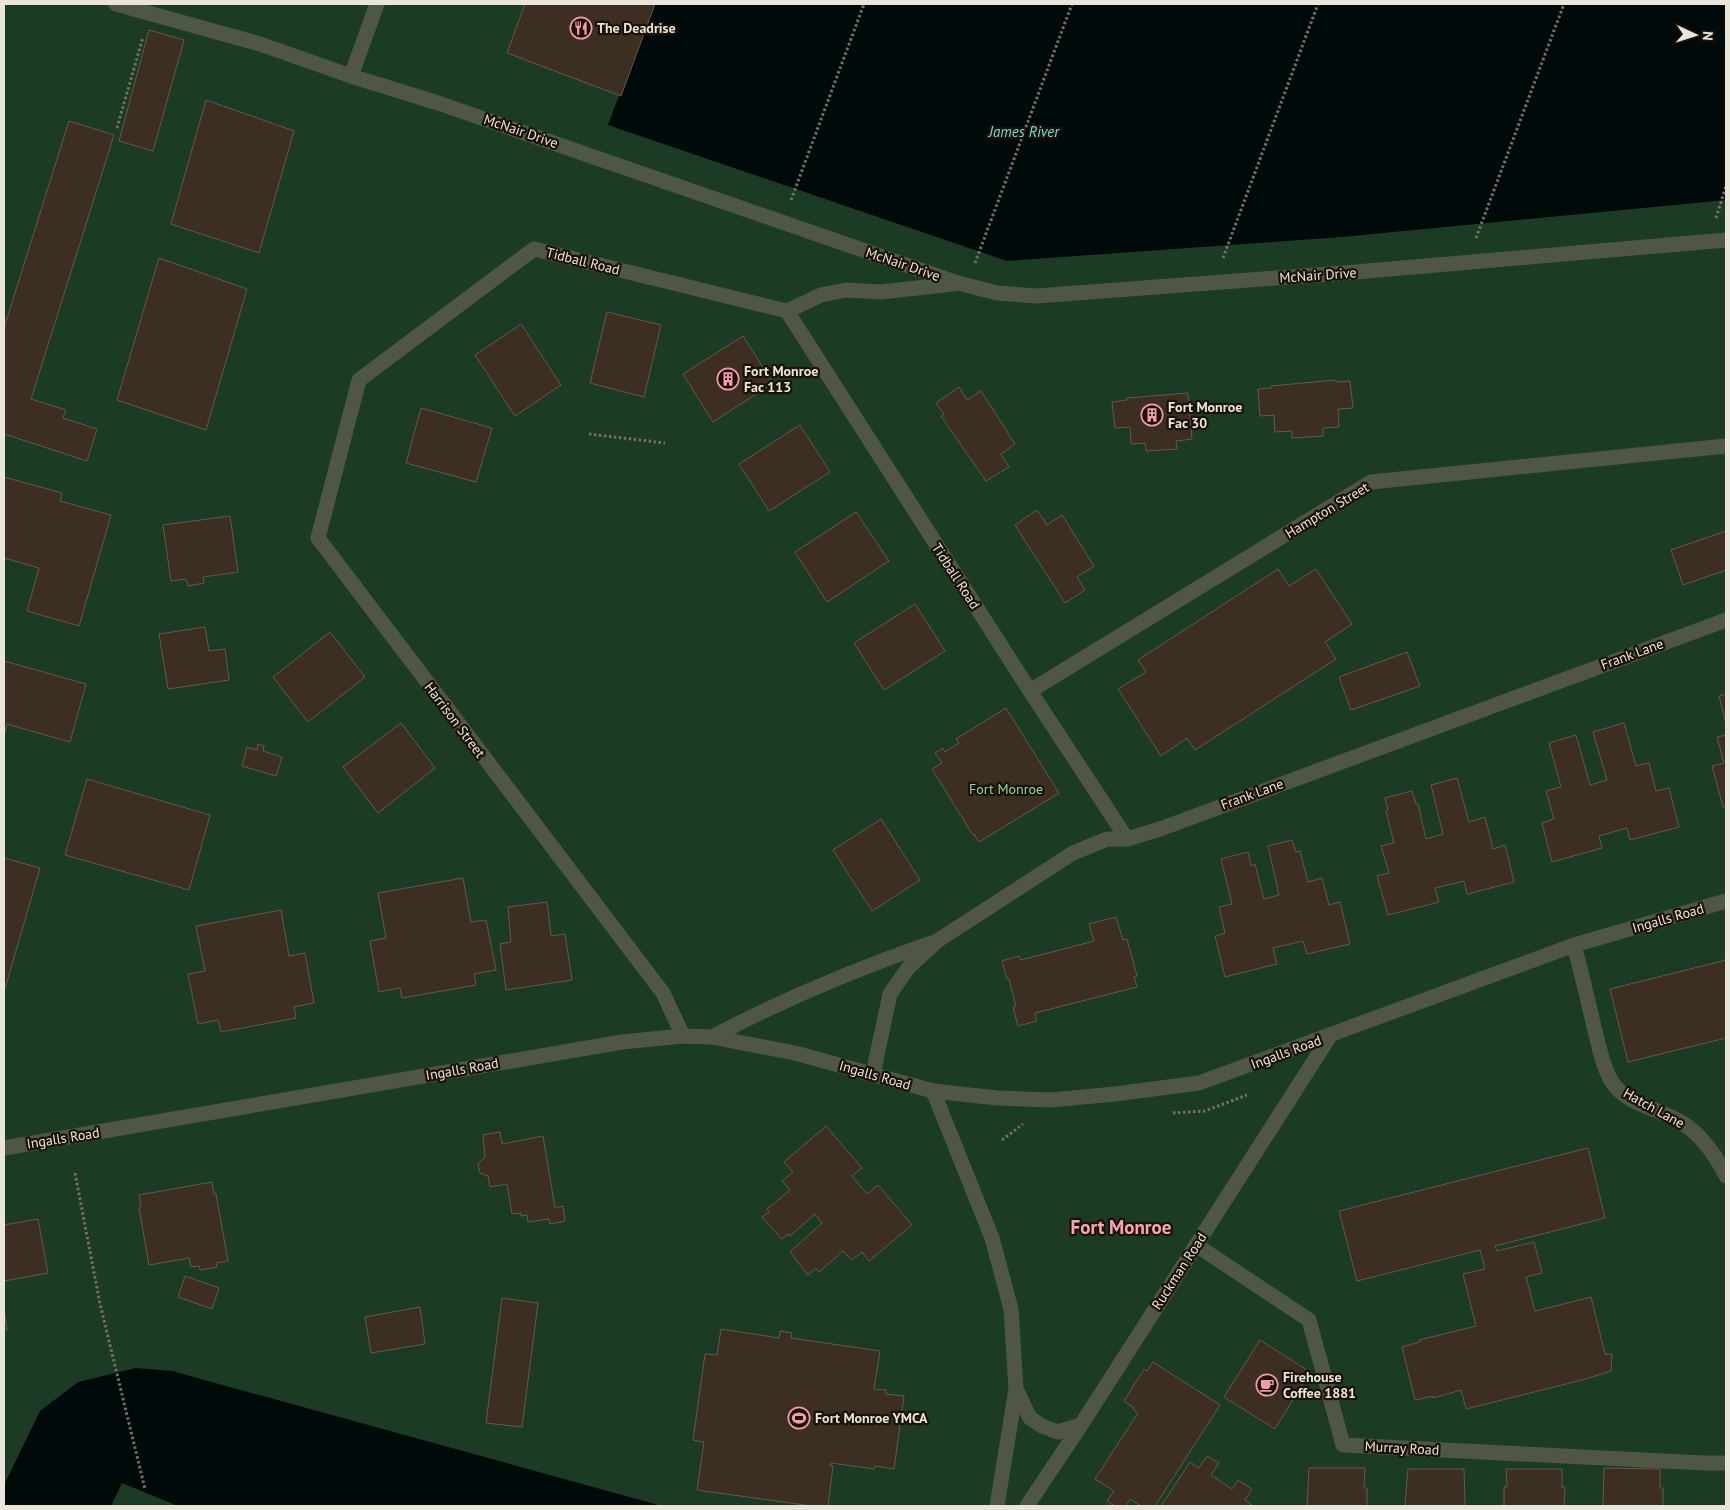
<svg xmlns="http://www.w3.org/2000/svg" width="1730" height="1510" viewBox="0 0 1730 1510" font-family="'PT Sans',sans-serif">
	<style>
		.green { fill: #1c3b25 }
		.water { fill: #000a0b }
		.building { fill: #3c2e21; stroke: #67584a }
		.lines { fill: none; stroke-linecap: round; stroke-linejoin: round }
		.path { stroke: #777062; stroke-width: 3; stroke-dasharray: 2.5 2.5; stroke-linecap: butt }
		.minor { stroke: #4f5744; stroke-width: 15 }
		.labels { text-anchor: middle; stroke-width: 4.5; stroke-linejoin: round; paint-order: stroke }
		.poi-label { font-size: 14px; font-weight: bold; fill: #eae5db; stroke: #1a1204; text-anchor: start }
		.street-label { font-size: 14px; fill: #eae5db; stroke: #1a1204 }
		.park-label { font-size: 14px; fill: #92d6a2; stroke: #1a1204 }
		.water-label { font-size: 15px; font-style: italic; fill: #71dde3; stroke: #1a1204 }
		.district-label { font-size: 19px; font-weight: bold; fill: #f7a4b8; stroke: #1a1204 }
	</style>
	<rect width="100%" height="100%" fill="#231b0b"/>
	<rect class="green" x="4" y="4" width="1722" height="1502"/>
	<g class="water">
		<polygon points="653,4 1726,4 1726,200 1342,237 1007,261 608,125"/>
		<polygon points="136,1368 172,1371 662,1506 178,1506 122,1483 111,1506 4,1506 4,1485 40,1411 78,1382"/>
	</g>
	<g class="building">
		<polygon points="525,4 655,4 621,96 507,53"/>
		<polygon points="149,30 184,40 153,151 119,141"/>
		<polygon points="206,100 294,131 259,253 171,224"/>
		<polygon points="69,121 114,135 31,399 66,410 63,418 97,429 87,461 4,434 4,328"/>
		<polygon points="159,258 247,289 206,430 117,400"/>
		<polygon points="607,312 661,325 644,397 590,383"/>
		<polygon points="521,324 561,385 515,416 475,355"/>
		<polygon points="743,336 773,383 713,422 683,374"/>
		<polygon points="1336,380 1336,382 1350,381 1353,408 1338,409 1339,427 1323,428 1323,436 1292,438 1292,431 1275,432 1274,415 1260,416 1258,389 1271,388 1271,386"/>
		<polygon points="959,387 967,400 981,391 1015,444 1001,454 1009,467 986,481 941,416 944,414 936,403"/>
		<polygon points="1188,393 1192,439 1176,441 1177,449 1146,451 1145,443 1131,444 1130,427 1115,428 1112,402 1127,400 1127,398"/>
		<polygon points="421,408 492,428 476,482 406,463"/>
		<polygon points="800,425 830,472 769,511 739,464"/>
		<polygon points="4,477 62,493 60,501 111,515 79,626 27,611 39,568 4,558"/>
		<polygon points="1037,510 1047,525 1062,515 1094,566 1077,577 1085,590 1065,603 1015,525"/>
		<polygon points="856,512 889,561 827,602 795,552"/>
		<polygon points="230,516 238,572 203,577 204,583 188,586 186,579 171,581 163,525"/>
		<polygon points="1726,531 1726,570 1683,585 1671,550"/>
		<polygon points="1278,569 1289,586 1316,569 1352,624 1325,642 1336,659 1195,750 1187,738 1161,756 1118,689 1146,672 1138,660"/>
		<polygon points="915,604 945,651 884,690 854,643"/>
		<polygon points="205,627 209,651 225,649 229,680 168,689 159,634"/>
		<polygon points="330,632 365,677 308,722 273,677"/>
		<polygon points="1407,652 1420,686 1351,710 1339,677"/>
		<polygon points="4,661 86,684 70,742 7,724 4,735"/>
		<polygon points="1726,694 1726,723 1719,696"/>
		<polygon points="1006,708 1059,793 979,842 974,834 973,835 932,769 942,763 935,753 943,748 945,752 959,743 956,739"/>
		<polygon points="401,723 435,768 378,813 343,767"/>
		<polygon points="1624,723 1636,766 1649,763 1656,791 1669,788 1679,827 1630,840 1627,828 1599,836 1602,848 1552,862 1542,823 1554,819 1546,791 1561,787 1549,743 1576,735 1590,785 1607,780 1593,732"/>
		<polygon points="1726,735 1726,806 1723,807 1712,766 1724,763 1717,737"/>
		<polygon points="258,744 264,746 263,751 282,757 276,776 242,766 247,747 257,750"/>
		<polygon points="1457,778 1469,822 1485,817 1493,849 1505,845 1514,882 1467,894 1464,881 1435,888 1439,902 1388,915 1377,876 1389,873 1381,846 1394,843 1386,811 1388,810 1385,798 1412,791 1416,804 1418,804 1426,839 1443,834 1431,785"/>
		<polygon points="87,779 210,815 189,890 65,855"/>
		<polygon points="881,819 920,880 872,911 833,850"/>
		<polygon points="1292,840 1296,852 1300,851 1308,882 1322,878 1329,905 1340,902 1350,944 1307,954 1303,941 1273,948 1277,964 1225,977 1215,936 1225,933 1219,907 1232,904 1221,859 1248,852 1251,866 1255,864 1264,899 1279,895 1268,846"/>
		<polygon points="4,858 40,868 4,992"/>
		<polygon points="463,878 471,922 486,920 496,970 474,974 476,985 402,998 400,988 379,992 370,941 386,938 378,893"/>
		<polygon points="547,902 551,936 565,934 572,980 506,990 500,944 511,942 508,907"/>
		<polygon points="281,910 289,956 305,953 314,1003 294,1007 296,1018 221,1032 218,1020 198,1024 188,974 205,971 196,926"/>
		<polygon points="1116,917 1123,940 1127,939 1137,976 1134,977 1137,987 1035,1013 1037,1021 1018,1026 1013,1007 1016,1006 1009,979 1007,979 1002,961 1019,956 1021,960 1094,941 1089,924"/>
		<polygon points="1726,960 1726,1038 1628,1062 1610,989"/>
		<polygon points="826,1126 862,1168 852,1176 867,1194 878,1185 912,1225 869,1261 862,1252 852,1260 843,1251 819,1272 816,1268 808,1275 790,1252 822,1223 815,1214 790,1236 788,1234 782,1239 762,1217 769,1212 767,1209 790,1190 782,1181 793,1172 784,1162"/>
		<polygon points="500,1132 502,1144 543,1136 555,1208 563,1206 565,1221 550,1224 549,1219 528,1222 527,1215 521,1216 521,1213 512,1214 507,1184 490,1187 488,1176 480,1173 478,1164 485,1157 483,1135"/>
		<polygon points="1588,1148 1605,1218 1495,1246 1497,1251 1534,1242 1542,1273 1526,1277 1535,1311 1591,1297 1605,1354 1612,1354 1611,1371 1582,1380 1466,1409 1461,1390 1433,1398 1433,1396 1415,1400 1402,1347 1420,1342 1419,1340 1476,1326 1463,1274 1485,1269 1480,1250 1357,1281 1339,1211"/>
		<polygon points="212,1182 214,1194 216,1194 228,1261 216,1263 217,1267 200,1270 199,1266 191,1267 189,1258 149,1265 139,1208 141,1207 139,1195"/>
		<polygon points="38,1219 48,1273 4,1281 4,1225"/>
		<polygon points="185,1276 219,1288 212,1309 178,1297"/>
		<polygon points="502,1298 538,1303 522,1427 486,1423"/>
		<polygon points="420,1307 425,1344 371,1353 365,1317"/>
		<polygon points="4,1310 7,1330 4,1330"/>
		<polygon points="721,1329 779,1338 780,1331 792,1333 791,1338 880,1351 874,1389 886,1390 886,1394 904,1396 894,1469 875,1466 874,1469 831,1463 830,1466 833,1466 828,1506 812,1506 697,1490 704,1442 693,1440 705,1354 717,1355"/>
		<polygon points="1260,1340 1310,1372 1275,1429 1224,1397"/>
		<polygon points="1153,1362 1220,1405 1155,1506 1141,1506 1130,1499 1126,1506 1115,1506 1107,1501 1114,1491 1095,1479 1138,1413 1133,1409 1134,1408 1124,1401 1144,1369 1147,1371"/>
		<polygon points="1207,1456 1219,1463 1211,1475 1232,1489 1238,1480 1252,1489 1245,1500 1253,1506 1161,1506 1190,1462 1199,1468"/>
		<polygon points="1309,1468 1365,1468 1364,1488 1367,1488 1367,1506 1307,1506"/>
		<polygon points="1604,1468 1660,1469 1660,1488 1663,1488 1663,1506 1603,1506"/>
		<polygon points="1408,1469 1464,1469 1465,1506 1405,1506"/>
		<polygon points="1506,1469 1562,1469 1562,1487 1565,1487 1564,1506 1504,1506 1504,1487 1507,1487"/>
	</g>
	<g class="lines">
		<g class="path">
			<polyline points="117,128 143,37"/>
			<polyline points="791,200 864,4"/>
			<polyline points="1716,218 1726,186"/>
			<polyline points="1476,238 1564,4"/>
			<polyline points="1223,258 1318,4"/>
			<polyline points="975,263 1072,4"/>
			<polyline points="589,434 665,443"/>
			<polyline points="1173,1113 1205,1111 1247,1095"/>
			<polyline points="1002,1140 1023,1124"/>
			<polyline points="75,1173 100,1304 145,1489"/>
		</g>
		<g class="minor">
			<polyline points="116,4 260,44 351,76 438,103 958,283 997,293 1037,296 1356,272 1726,240"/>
			<polyline points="351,76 377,4"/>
			<polyline points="787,311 1030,691 1127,839"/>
			<polyline points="1030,691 1371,482 1726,446"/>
			<path d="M1574 945C1581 972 1588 1000 1594 1027 1599 1045 1602 1066 1612 1082 1626 1104 1656 1108 1677 1120 1700 1132 1715 1154 1726 1176"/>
			<polyline points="683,1036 663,993 318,538 359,380 534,249 787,311 821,295 846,290 881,292 953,284"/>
			<path d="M712 1037C782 1000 856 969 931 943"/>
			<polyline points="873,1074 890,994 908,968 937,941 1073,853 1107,839 1127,839 1160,829 1726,620"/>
			<polyline points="933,1091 992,1238 1011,1309 1016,1389 997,1506"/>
			<polyline points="4,1148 622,1042 683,1036 712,1037 795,1053 933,1091 997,1098 1051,1100 1115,1094 1199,1083 1574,945 1726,901"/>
			<polyline points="1196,1245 1309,1320 1343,1445 1704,1463 1726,1463"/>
			<polyline points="1016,1389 1030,1418 1042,1426 1058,1432 1081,1425"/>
			<polyline points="1027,1506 1081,1425 1330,1036"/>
		</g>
	</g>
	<defs>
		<g id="restaurant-ring" transform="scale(1.125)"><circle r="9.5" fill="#1a1204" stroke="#f29aaf" stroke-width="1.5"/><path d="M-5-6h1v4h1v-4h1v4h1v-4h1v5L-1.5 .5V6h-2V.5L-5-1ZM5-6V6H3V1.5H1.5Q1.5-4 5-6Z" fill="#f29aaf"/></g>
		<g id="building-ring" transform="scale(1.125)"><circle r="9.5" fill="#1a1204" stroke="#f29aaf" stroke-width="1.5"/><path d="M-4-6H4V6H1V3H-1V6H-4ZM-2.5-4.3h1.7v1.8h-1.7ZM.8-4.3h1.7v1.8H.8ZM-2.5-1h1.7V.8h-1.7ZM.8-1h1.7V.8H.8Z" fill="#f29aaf"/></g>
		<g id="cafe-ring" transform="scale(1.125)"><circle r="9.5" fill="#1a1204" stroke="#f29aaf" stroke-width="1.5"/><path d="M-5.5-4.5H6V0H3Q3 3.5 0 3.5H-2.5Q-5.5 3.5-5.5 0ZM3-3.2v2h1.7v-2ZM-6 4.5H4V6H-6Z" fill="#f29aaf"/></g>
		<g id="stadium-ring" transform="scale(1.125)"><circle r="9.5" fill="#1a1204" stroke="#f29aaf" stroke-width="1.5"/><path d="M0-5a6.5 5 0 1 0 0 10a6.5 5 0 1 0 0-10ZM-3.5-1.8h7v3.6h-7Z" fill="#f29aaf"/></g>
	</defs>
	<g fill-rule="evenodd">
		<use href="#restaurant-ring" x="581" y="28"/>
		<use href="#building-ring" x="728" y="379"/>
		<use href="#building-ring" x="1152" y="415"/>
		<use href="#cafe-ring" x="1267" y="1385"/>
		<use href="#stadium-ring" x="799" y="1418"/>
	</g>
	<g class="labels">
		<g class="poi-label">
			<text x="597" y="33">The Deadrise</text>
			<text x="744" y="376">Fort Monroe<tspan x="744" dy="16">Fac 113</tspan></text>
			<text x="1168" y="412">Fort Monroe<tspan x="1168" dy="16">Fac 30</tspan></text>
			<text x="1283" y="1382">Firehouse<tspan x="1283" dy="16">Coffee 1881</tspan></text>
			<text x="815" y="1423">Fort Monroe YMCA</text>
		</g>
		<g class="street-label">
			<text transform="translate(521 131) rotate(19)" y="5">McNair Drive</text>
			<text transform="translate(583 261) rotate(14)" y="5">Tidball Road</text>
			<text transform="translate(903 264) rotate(19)" y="5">McNair Drive</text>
			<text transform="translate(1318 275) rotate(-4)" y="5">McNair Drive</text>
			<text transform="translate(1327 510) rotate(-31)" y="5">Hampton Street</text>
			<text transform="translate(956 576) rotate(57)" y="5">Tidball Road</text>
			<text transform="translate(1632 654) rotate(-20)" y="5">Frank Lane</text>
			<text transform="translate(455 720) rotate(53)" y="5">Harrison Street</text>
			<text transform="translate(1252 794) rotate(-20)" y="5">Frank Lane</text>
			<text transform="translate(1668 918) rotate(-16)" y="5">Ingalls Road</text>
			<text transform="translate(1286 1052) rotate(-20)" y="5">Ingalls Road</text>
			<text transform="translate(462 1069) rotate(-10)" y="5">Ingalls Road</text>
			<text transform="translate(875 1075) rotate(16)" y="5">Ingalls Road</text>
			<text transform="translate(1654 1108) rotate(29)" y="5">Hatch Lane</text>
			<text transform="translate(63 1138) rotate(-9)" y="5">Ingalls Road</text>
			<text transform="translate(1179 1271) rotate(-57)" y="5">Ruckman Road</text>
			<text transform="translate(1402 1448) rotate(3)" y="5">Murray Road</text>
		</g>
		<g class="park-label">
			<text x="1006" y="794">Fort Monroe</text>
		</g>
		<g class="water-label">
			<text x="1024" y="137">James River</text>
		</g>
		<g class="district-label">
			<text x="1121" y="1234">Fort Monroe</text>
		</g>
	</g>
	<rect width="1730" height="1510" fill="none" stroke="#eae5db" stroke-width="10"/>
	<g transform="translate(1695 35) rotate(94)" stroke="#1a1204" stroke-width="4" paint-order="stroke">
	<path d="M0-4L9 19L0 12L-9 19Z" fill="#eae5db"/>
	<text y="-8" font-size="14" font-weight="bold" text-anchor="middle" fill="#eae5db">N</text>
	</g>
</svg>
